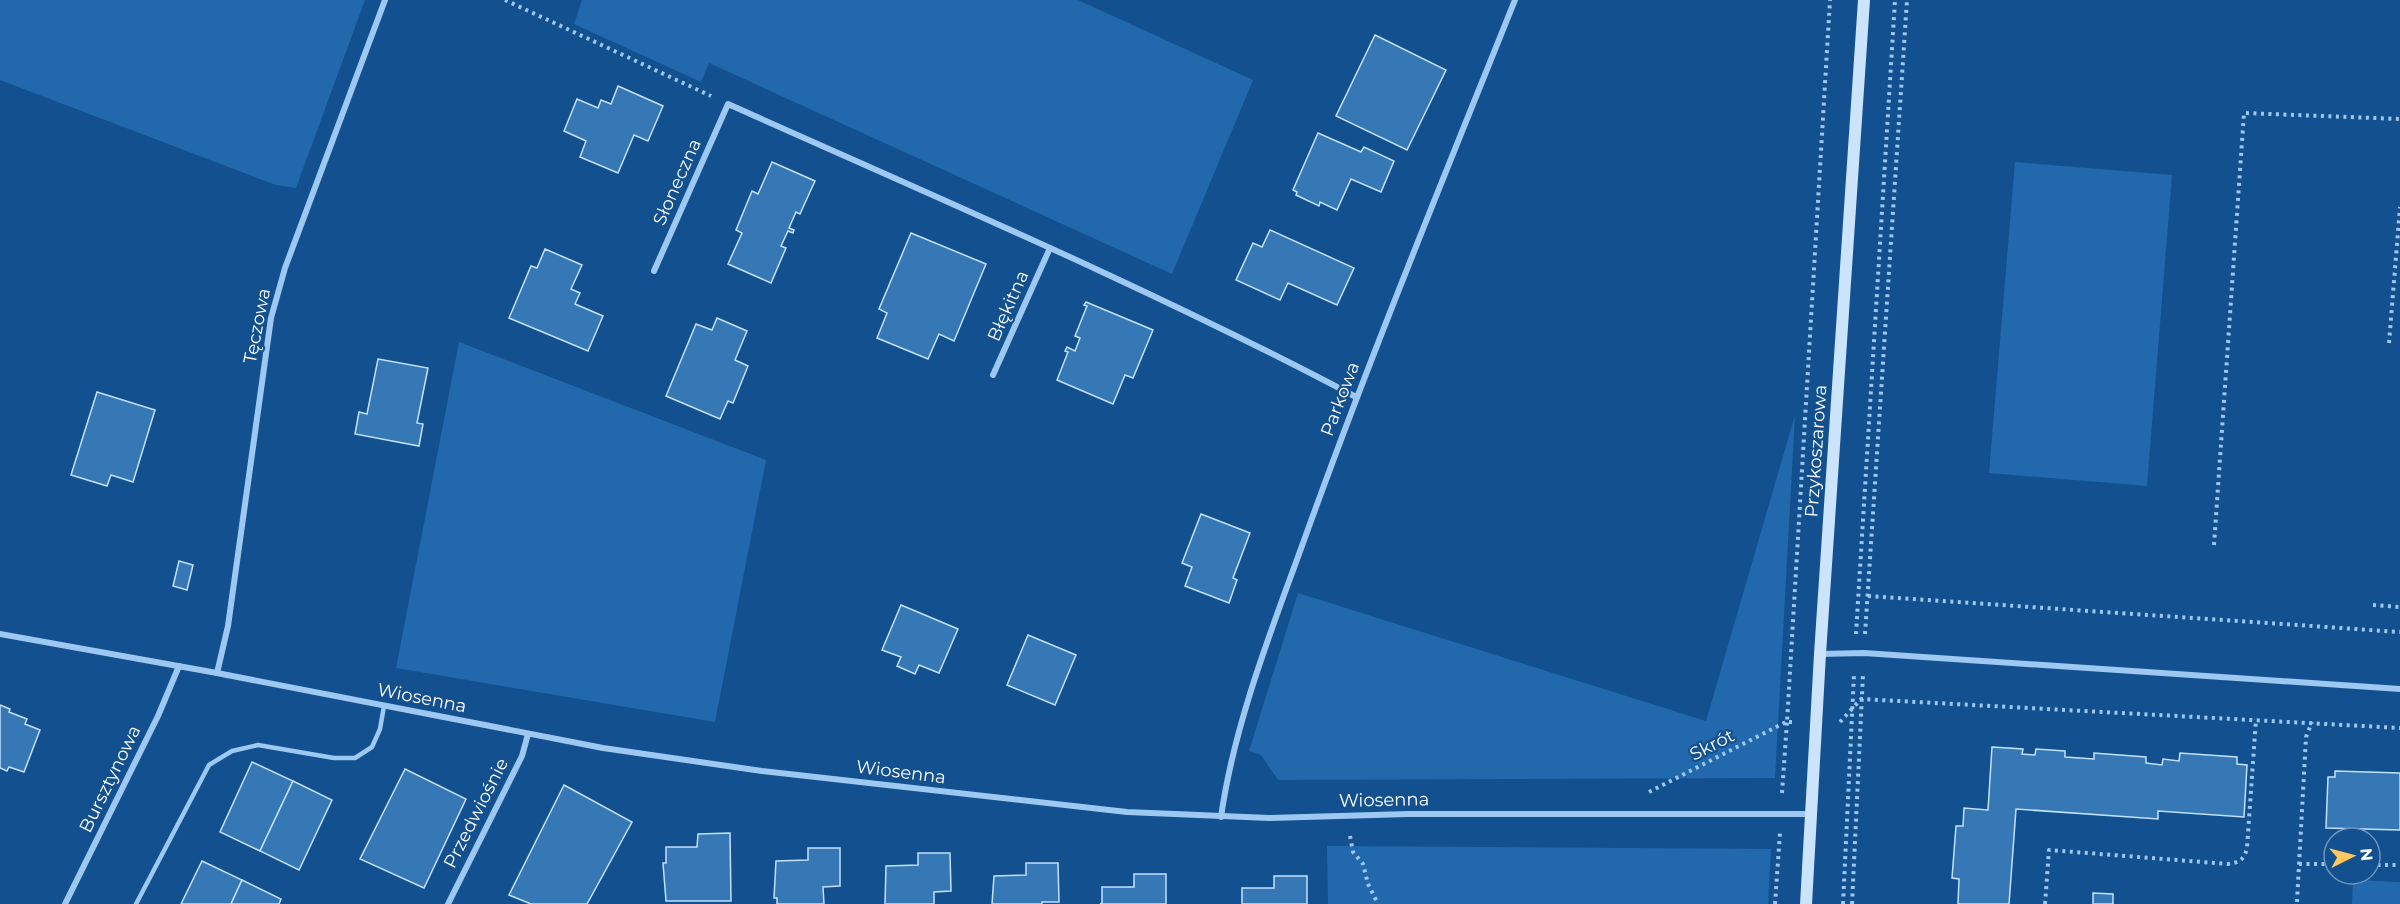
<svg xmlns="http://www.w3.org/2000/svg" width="2400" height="904" viewBox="0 0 2400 904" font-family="Montserrat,sans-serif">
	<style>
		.green { fill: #2168ac }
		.building { fill: #3677b6; stroke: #c4e1fc; stroke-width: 1.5 }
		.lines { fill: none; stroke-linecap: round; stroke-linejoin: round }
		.path { stroke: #9dc8f1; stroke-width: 4; stroke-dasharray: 3 4.5; stroke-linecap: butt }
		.lane { stroke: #9dc8f1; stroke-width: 4.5 }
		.street { stroke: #9dc8f1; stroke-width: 6 }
		.secondary { stroke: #cce3fc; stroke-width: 12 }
		.labels { text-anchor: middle; stroke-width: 4.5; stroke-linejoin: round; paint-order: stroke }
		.street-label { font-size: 18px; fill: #fff; stroke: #13508f }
	</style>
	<rect width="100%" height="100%" fill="#13508f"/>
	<g class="green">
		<polygon points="0,0 365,0 296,188 276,185 0,80"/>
		<polygon points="582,0 1078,0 1253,80 1172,274 709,63 701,82 574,24"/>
		<polygon points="2015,162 2172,175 2147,486 1989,473"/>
		<polygon points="459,342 766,460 715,722 396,668"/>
		<polygon points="1795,415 1775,778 1278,780 1261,755 1249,751 1298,593 1706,721"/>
		<polygon points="1327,846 1771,849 1768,904 1328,904"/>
		<polygon points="2353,880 2400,882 2400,904 2352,904"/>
	</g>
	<g class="building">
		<polygon points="1375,35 1446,70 1407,150 1336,116"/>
		<polygon points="618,86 663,106 648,141 634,135 618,173 580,157 586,141 564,131 577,99 598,108 601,100 611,104"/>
		<polygon points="1318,133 1361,152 1364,147 1394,161 1381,192 1351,179 1337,210 1320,202 1319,206 1296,195 1297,192 1293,190"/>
		<polygon points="772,162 815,181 800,214 796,212 789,228 794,230 793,233 788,231 781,246 786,248 771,283 728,264 742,233 736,230 752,191 758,194"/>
		<polygon points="1270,230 1354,268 1337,305 1288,283 1280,300 1236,280 1253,243 1262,247"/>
		<polygon points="911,233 986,264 954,341 939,334 928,359 877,338 887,313 879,309"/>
		<polygon points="545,249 582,265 571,289 580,293 575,304 603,316 588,351 509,318 531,266 537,268"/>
		<polygon points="1086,302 1153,330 1133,378 1125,375 1113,404 1057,380 1068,352 1065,351 1067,347 1075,351 1080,338 1075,336 1087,306 1084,305"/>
		<polygon points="717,318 747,331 735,360 748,366 733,403 728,401 720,419 666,396 696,324 712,330"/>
		<polygon points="378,359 428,368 417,423 423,424 419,446 355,434 359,412 367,414"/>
		<polygon points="97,392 155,410 133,482 111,475 107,486 71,475"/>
		<polygon points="1201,514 1250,533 1233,578 1237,580 1229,603 1185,586 1192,567 1182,563"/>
		<polygon points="179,561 193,565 187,590 173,586"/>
		<polygon points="901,605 958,629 939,673 919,665 915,674 897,666 901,657 882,650"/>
		<polygon points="1028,635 1076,655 1055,705 1007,685"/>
		<polygon points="0,705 10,709 9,712 27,719 25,724 40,730 24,772 9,767 7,771 0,768"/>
		<polygon points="1992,747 2023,749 2022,754 2035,755 2036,749 2065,751 2065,757 2094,759 2094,753 2146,757 2146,763 2162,765 2163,759 2179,761 2180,753 2237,757 2237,764 2247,765 2244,817 2158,811 2158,819 2016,809 2009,904 1958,904 1959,879 1952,878 1956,826 1963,826 1964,808 1988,810"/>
		<polygon points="252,762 293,781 260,851 220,832"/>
		<polygon points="405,769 466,799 424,888 360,859"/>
		<polygon points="2335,771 2400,773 2400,830 2326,828 2328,777 2335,777"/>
		<polygon points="293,781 332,800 299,870 260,851"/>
		<polygon points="564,785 632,822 587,904 531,904 509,895"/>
		<polygon points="730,833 731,901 666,901 663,863 666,863 666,847 697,847 698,834"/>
		<polygon points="808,848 840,848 840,886 823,887 824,904 777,904 777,898 774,898 776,861 808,860"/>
		<polygon points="918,853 950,853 951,891 934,892 934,904 885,904 886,866 918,865"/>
		<polygon points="202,861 242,880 231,904 181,904"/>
		<polygon points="1026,863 1058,863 1059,902 1042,902 1042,904 992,904 994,876 1026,875"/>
		<polygon points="1134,874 1166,874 1166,904 1100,904 1102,903 1102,887 1134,887"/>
		<polygon points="1274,876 1307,876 1307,904 1242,904 1242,888 1274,888"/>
		<polygon points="242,880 281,899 279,904 231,904"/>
		<polygon points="2093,893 2113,894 2113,904 2093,904"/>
	</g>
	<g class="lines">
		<g class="path">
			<polyline points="505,0 711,96"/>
			<polyline points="2389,343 2400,207"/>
			<polyline points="2214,545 2244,113 2400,119"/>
			<polyline points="1868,596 2400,632"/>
			<polyline points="2373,605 2400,607"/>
			<polyline points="1856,634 1895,0"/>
			<polyline points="1865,634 1907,0"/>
			<polyline points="1792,722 1787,722 1830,0"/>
			<polyline points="1840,722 1861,699 2400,728"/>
			<polyline points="1649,792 1786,722"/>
			<polyline points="1782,793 1787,722"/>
			<polyline points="1350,836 1353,852 1363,864 1368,884 1378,904"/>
			<polyline points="2299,864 2334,864"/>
			<polyline points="2370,865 2400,865"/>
			<polyline points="2297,902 2306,737 2312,722"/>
			<polyline points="1775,904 1780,833"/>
			<polyline points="1843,904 1854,674"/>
			<polyline points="1852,904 1863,674"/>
			<path d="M2045 904 2049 850 2228 864C2240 862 2244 860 2247 848L2256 719"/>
		</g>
		<polyline class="lane" points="136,904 209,765 232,751 258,745 334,758 355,758 372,747 380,729 384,706"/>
		<g class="street">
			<path d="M654 271 728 104C938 198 1152 289 1356 397"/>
			<polyline points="993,375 1050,248"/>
			<polyline points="0,634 217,673 603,748 762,771 1127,812 1269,818 1408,814 1811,814"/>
			<polyline points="1820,654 1864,653 2400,689"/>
			<polyline points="217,673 228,626 271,318 285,268 385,0"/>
			<path d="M1221 817C1235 719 1274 624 1307 532 1372 352 1444 177 1515 0"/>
			<polyline points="65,904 158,716 179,666"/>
			<polyline points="448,904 522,756 528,734"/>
		</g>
		<polyline class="secondary" points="1806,904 1820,654 1864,0"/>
	</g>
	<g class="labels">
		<g class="street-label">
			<text transform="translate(677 182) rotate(-66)" y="6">Słoneczna</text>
			<text transform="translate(1008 306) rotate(-66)" y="6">Błękitna</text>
			<text transform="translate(257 326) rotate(-79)" y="6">Tęczowa</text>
			<text transform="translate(1340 399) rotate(-69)" y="6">Parkowa</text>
			<text transform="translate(1816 451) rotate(-86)" y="6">Przykoszarowa</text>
			<text transform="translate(422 698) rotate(11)" y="6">Wiosenna</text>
			<text transform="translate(1712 745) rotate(-27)" y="6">Skrót</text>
			<text transform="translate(901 772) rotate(7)" y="6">Wiosenna</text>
			<text transform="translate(110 779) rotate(-64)" y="6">Bursztynowa</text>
			<text transform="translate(1384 800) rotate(-1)" y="6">Wiosenna</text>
			<text transform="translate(476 813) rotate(-63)" y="6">Przedwiośnie</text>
		</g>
	</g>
	<g transform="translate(2352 856) rotate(84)"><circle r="28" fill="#13508f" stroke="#7196bc" stroke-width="1.5"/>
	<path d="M0-4.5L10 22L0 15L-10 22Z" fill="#ffc75d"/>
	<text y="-9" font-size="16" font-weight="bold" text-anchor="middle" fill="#ffffff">N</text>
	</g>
</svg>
